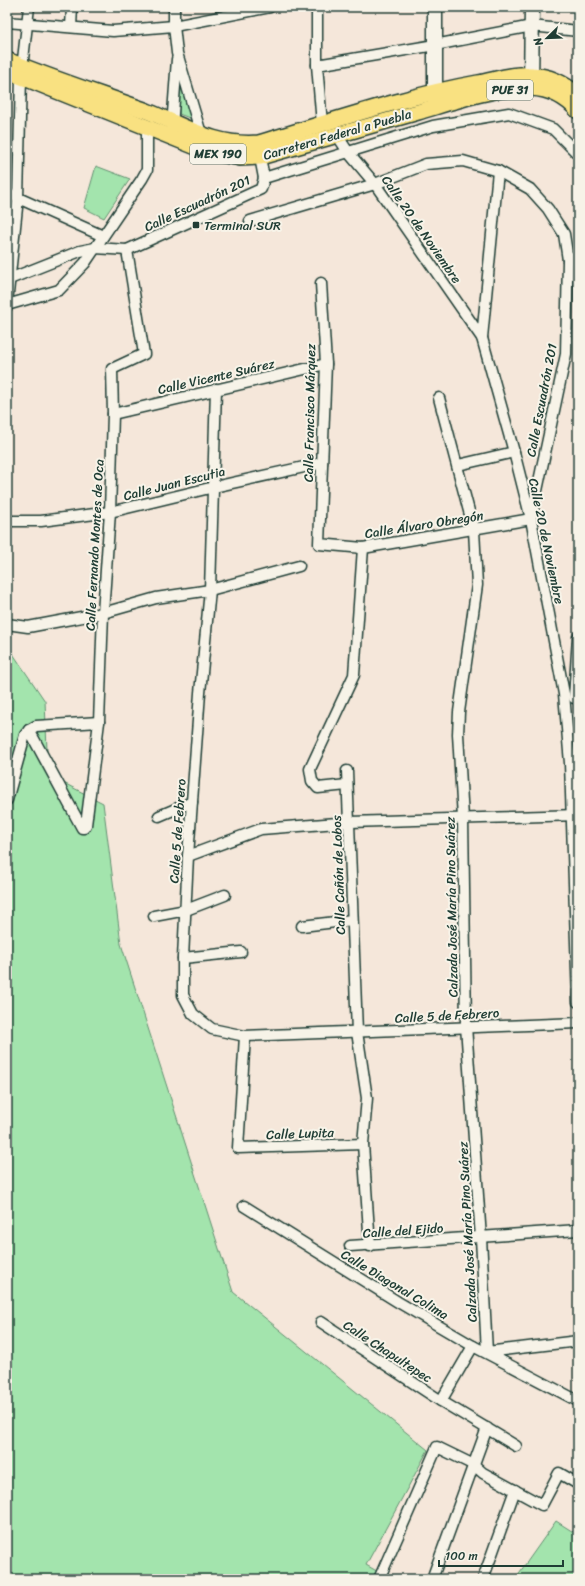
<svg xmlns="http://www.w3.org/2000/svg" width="585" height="1586" viewBox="0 0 585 1586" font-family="Sriracha,sans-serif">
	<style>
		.green { fill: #a3e4ad; stroke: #619070 }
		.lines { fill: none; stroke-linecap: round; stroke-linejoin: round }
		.street-casing { stroke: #1f3d34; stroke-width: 13 }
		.secondary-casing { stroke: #1f3d34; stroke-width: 17 }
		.primary-casing { stroke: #1f3d34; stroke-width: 18 }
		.street { stroke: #f7f3e8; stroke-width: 10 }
		.secondary { stroke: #f7f3e8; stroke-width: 14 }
		.primary { stroke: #f9e181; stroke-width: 15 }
		.poi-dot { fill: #1f3d34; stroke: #f7f3e8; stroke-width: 1.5 }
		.labels { text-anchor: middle; stroke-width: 4; stroke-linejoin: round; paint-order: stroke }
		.shield { fill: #f7f3e8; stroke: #60746a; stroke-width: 1 }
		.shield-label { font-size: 12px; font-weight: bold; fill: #1f3d34 }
		.street-label { font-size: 13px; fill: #1f3d34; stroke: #f7f3e8 }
		.poi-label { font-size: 13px; fill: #1f3d34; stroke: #f7f3e8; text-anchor: start }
	</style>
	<rect width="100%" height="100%" fill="#f5e7da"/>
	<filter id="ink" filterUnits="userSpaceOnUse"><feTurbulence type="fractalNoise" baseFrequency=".025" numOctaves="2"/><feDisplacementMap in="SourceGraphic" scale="8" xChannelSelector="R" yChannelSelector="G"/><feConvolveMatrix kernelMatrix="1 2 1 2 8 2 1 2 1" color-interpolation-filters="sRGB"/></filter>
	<g filter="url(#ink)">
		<g class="green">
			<polygon points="180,69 195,120 179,114"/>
			<polygon points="96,166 130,179 104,218 84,208"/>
			<polygon points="7,645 45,701 48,775 103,803 121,944 233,1292 428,1450 366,1565 391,1579 7,1579"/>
			<polygon points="556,1521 578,1535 578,1579 515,1579"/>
		</g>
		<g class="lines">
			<g class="street-casing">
				<g id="street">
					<polyline points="174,7 174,26 177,53 202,137"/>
					<polyline points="317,7 317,65 322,124"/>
					<polyline points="7,22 113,31 174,26 270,7"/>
					<polyline points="71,27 72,7"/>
					<polyline points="317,65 435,45 532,26 578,31"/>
					<polyline points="172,127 177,59"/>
					<polyline points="337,135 348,152 375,184 482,338 514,452 531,519 564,694 570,763 578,1002"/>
					<polyline points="259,152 264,178"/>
					<polyline points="7,193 103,236"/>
					<polyline points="250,221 375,184 426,164 463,161 498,171 530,189 548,209 564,234 568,260 566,354 531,519 363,548 319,544 326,364 321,283"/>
					<polyline points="568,260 578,255"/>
					<polyline points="7,280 80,251 95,248 127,250 261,189 264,178 433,126 509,113 553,129 578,154"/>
					<polyline points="7,303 18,198 21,77 29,7"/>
					<polyline points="7,305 59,290 85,263 142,179 147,170 147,127"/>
					<polyline points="482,338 498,171"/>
					<polyline points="216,389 210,590 200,693 188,856 183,958 183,995 193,1014 212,1029 245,1036 578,1023"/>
					<polyline points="439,398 474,530 477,585 459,712 458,734 463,818 466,1026 481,1238 487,1352 578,1341"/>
					<polyline points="113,414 326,364"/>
					<polyline points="458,465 514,452"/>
					<polyline points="7,521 41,521 110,512 214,487 322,463"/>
					<polyline points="7,624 28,627 103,613 156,598 210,590 299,566"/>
					<polyline points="574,698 578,637"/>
					<polyline points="29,730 82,828 84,828 86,825 99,722 103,613 110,512 113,414 112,369 144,354 127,250"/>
					<polyline points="347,771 357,1032 367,1098 363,1144 370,1246"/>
					<polyline points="347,785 318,788 312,781 310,769 354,675 363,548"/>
					<polyline points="7,800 25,735 29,730 36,726 99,722"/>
					<polyline points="159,816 192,802"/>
					<polyline points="188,856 261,829 350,822 578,815"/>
					<polyline points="154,916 186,910 225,895"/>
					<polyline points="302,926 352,920"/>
					<polyline points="183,958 241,952"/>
					<polyline points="245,1036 238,1148 363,1144"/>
					<polyline points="244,1206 398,1302 473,1346 578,1401"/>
					<polyline points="350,1246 578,1230"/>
					<polyline points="321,1322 441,1401 516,1446"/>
					<polyline points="441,1401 473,1346"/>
					<polyline points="379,1579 437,1447 474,1465 483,1473 542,1505 559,1473 578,1484"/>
					<polyline points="432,1579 487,1428"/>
					<polyline points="483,1579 515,1490"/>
				</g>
			</g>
			<g class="secondary-casing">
				<g id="secondary">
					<polyline points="435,7 435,92 436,102"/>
					<polyline points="531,87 532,7"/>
				</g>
			</g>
			<g class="primary-casing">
				<g id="primary">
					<path d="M7 60C53 79 100 94 147 111 185 126 216 147 259 143 330 122 405 96 478 83 495 80 514 73 532 75 550 76 564 83 578 95"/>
					<path d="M7 71 206 151 240 158 260 157C312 142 365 127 418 112 452 102 494 87 531 88 549 89 566 97 578 111"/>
				</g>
			</g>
			<use href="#street" class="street"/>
			<use href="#secondary" class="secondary"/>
			<use href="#primary" class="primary"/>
		</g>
	</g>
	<rect class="poi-dot" x="192" y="221" width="8" height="8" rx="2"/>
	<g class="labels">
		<g class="shield">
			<rect x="487" y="80" width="46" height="20" rx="3"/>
			<rect x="190" y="144" width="56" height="20" rx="3"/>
		</g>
		<g class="shield-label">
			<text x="510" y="94">PUE 31</text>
			<text x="218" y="158">MEX 190</text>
		</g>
		<g class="street-label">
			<text transform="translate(337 134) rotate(-16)" y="5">Carretera Federal a Puebla</text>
			<text transform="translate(197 203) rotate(-25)" y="5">Calle Escuadrón 201</text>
			<text transform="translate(422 229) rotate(55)" y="5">Calle 20 de Noviembre</text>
			<text transform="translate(216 376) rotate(-13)" y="5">Calle Vicente Suárez</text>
			<text transform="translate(541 400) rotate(-79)" y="5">Calle Escuadrón 201</text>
			<text transform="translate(309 413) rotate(-89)" y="5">Calle Francisco Márquez</text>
			<text transform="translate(174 483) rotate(-14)" y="5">Calle Juan Escutia</text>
			<text transform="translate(424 524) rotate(-9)" y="5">Calle Álvaro Obregón</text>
			<text transform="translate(547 541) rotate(78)" y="5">Calle 20 de Noviembre</text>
			<text transform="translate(94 545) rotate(-87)" y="5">Calle Fernando Montes de Oca</text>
			<text transform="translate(177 831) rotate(-86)" y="5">Calle 5 de Febrero</text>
			<text transform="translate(338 875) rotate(-92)" y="5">Calle Cañón de Lobos</text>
			<text transform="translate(451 907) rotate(-91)" y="5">Calzada José María Pino Suárez</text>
			<text transform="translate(447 1015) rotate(-3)" y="5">Calle 5 de Febrero</text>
			<text transform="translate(300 1133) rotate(-2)" y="5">Calle Lupita</text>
			<text transform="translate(403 1230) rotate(-4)" y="5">Calle del Ejido</text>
			<text transform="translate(467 1232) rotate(-93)" y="5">Calzada José María Pino Suárez</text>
			<text transform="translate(395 1284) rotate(31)" y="5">Calle Diagonal Colima</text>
			<text transform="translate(388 1351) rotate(33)" y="5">Calle Chapultepec</text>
		</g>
		<g class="poi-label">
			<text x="204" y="230">Terminal SUR</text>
		</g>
	</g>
	<rect width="585" height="1586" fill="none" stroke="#f7f3e8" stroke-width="24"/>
	<rect x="12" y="12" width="561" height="1562" fill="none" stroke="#1f3d34" stroke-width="1.5" filter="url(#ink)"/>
	<g transform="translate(547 38) rotate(247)" stroke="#f7f3e8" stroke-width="3" paint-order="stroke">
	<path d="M0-3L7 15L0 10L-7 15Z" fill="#1f3d34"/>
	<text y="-6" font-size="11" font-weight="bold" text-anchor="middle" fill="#1f3d34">N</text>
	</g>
	<path d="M439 1560v6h124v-6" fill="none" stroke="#1f3d34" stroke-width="2"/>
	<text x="445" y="1560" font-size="12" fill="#1f3d34" stroke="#f7f3e8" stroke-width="3" paint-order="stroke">100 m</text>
</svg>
